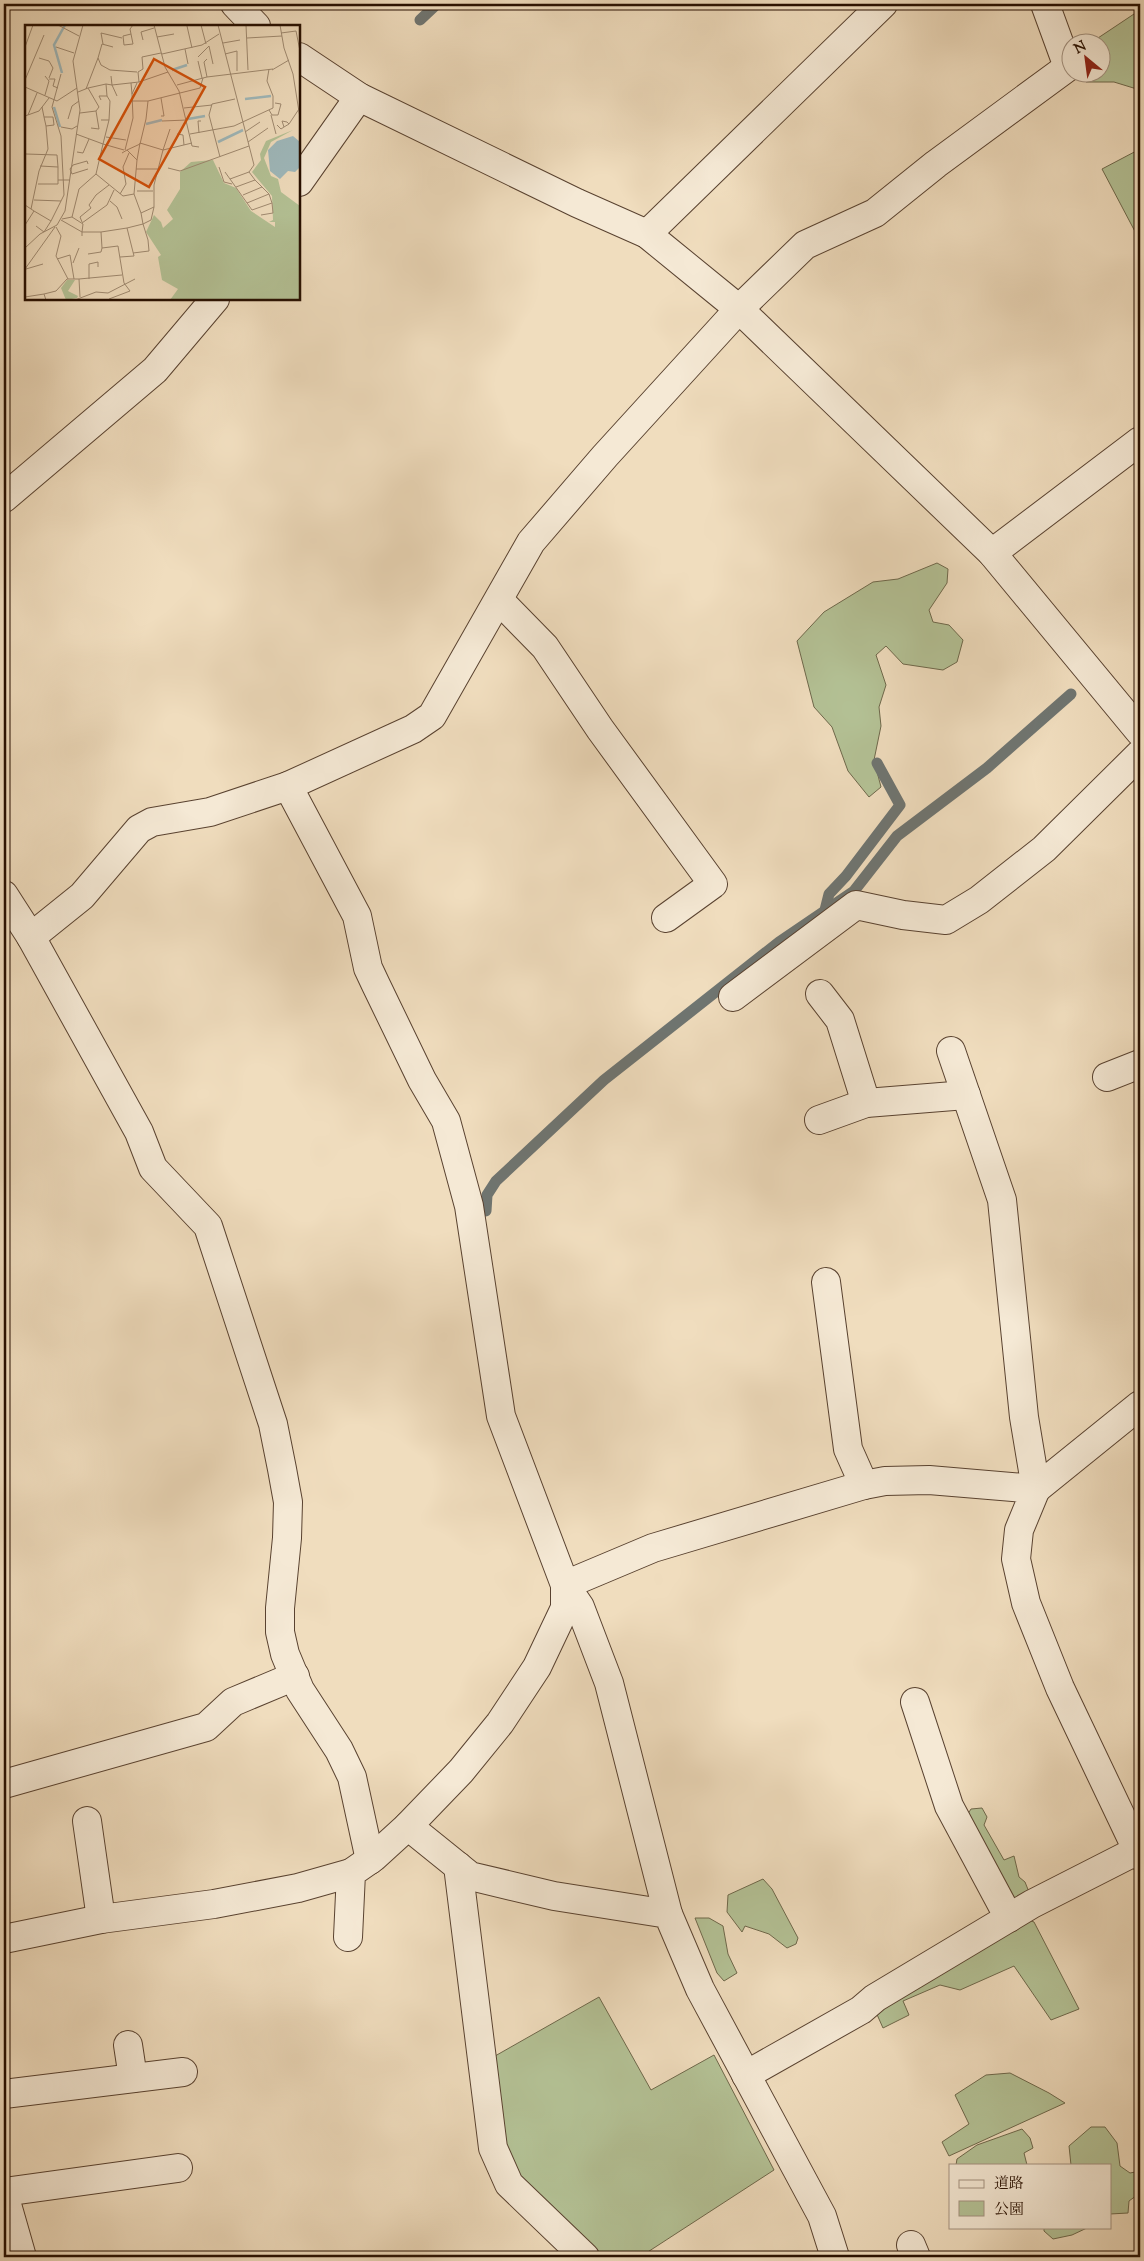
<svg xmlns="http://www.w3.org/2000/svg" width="1144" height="2261" viewBox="0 0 1144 2261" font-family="'Sorts Mill Goudy','Noto Serif JP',serif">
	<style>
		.green { fill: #b4c296; stroke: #6e684b }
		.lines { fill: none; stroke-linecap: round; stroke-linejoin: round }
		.stream { stroke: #6f7571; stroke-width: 11 }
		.minor-casing { stroke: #594230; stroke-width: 30 }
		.minor { stroke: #f5e9d5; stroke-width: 28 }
		.inset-river { fill: none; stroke: #9fb9bc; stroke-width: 2.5 }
		.inset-road { fill: none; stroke: #a08b72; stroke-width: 1 }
		.view { fill: #d5520b; fill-opacity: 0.15; stroke: #d5520b; stroke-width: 2.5 }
		.inset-edge { fill: none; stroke: #270f00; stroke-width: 2.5 }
	</style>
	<rect width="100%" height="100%" fill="#f0ddbe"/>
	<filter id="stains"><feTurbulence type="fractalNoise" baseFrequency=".004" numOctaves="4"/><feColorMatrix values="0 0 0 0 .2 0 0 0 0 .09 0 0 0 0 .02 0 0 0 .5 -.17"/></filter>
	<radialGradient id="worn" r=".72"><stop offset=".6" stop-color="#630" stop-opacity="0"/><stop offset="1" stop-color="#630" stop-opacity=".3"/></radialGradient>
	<g class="green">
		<polygon points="1140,10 1140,90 1114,82 1086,82 1083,73 1102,72 1102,42 1092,42"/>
		<polygon points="1140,149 1140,241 1102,169"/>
		<polygon points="937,563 948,569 947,583 929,610 933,622 949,625 963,640 957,662 943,670 903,664 886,646 876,655 886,685 879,707 881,726 874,760 881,787 869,797 848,771 832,727 814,707 797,641 824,612 873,582 898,579"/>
		<polygon points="982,1808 987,1817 984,1825 1004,1860 1014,1856 1019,1877 1025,1882 1029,1892 1017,1902 964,1820 971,1809"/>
		<polygon points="763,1879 772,1889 798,1938 796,1944 787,1948 769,1934 745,1926 742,1932 727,1912 728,1895"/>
		<polygon points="695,1918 709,1918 723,1926 728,1954 737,1973 724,1981 717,1973"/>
		<polygon points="1029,1920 1034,1922 1079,2009 1051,2020 1014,1966 960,1990 940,1985 903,2001 909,2015 883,2028 875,2010"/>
		<polygon points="599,1997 651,2090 714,2055 774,2170 640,2257 593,2257 505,2170 488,2060"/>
		<polygon points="1010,2073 1049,2093 1065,2103 949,2156 942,2142 969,2124 955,2095 986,2075"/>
		<polygon points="1091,2127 1105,2127 1117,2143 1120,2166 1130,2173 1140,2171 1140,2193 1129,2201 1128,2213 1110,2214 1110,2165 1071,2165 1069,2146"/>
		<polygon points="1022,2129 1030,2138 1033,2148 1024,2153 1027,2165 956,2165 957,2159 977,2145"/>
		<polygon points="1044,2227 1089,2227 1072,2235 1053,2239 1044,2231"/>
	</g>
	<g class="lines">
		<g class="stream">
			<polyline points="420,20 437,4"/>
			<polyline points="825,910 829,894 846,876 900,805 877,763"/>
			<polyline points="486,1211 487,1195 496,1181 604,1080 779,942 854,891 897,836 987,768 1071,694"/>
		</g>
		<g class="minor-casing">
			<g id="minor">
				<polyline points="235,4 256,26"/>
				<polyline points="299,57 359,97 577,203 647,234 739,309 992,553 1140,732"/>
				<polyline points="299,182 359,97"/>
				<polyline points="647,234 883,4"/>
				<polyline points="4,498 155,370 215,299"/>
				<polyline points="992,553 1140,441"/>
				<polyline points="499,600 545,647 600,729 713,884 666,918"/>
				<polyline points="288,786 413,729 432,716 531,542 605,456 739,309 805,245 875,213 936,164 1068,67 1045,4"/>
				<polyline points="4,895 31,937 139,1132 153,1168 208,1226 273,1424 282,1469 288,1502 287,1538 280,1608 280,1632 285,1654 300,1690 339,1750 352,1777 370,1860"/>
				<polyline points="31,937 82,896 139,829 152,822 210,812 288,786 357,916 368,968 376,985 422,1080 446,1121 469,1206 501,1416 565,1585 565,1608 537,1667 500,1723 461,1771 408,1826"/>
				<polyline points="820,994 840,1020 866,1103"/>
				<polyline points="733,997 856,905 903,915 946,920 979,900 1044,849 1140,754"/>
				<polyline points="951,1051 1002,1200 1024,1417 1036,1489 1140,1405"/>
				<polyline points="1107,1077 1140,1064"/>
				<polyline points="819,1120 866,1103 966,1095"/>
				<polyline points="826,1282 848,1449 864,1485"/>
				<polyline points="915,1702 949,1806 1009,1918"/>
				<polyline points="4,1784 206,1727 233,1702 295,1676"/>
				<polyline points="87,1821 101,1919"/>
				<polyline points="458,1866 493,2148 509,2184 585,2257"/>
				<polyline points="668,1914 609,1683 580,1607 565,1585 653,1548 864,1485 885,1481 929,1480 1036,1489 1019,1530 1016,1559 1026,1603 1060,1688 1140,1856"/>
				<polyline points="348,1937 351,1873 374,1857 408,1826 470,1876 554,1896 668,1914 700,1989 822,2216 835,2257"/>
				<polyline points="4,1939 101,1919 214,1904 298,1888 351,1873"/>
				<polyline points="128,2045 133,2078"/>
				<polyline points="746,2075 861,2010 875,1998 1032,1904 1138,1850"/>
				<polyline points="4,2094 183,2072"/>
				<polyline points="4,2192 178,2168"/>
				<polyline points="4,2194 22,2257"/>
				<polyline points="911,2245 916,2257"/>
			</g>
		</g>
		<use href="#minor" class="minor"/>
	</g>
	<g transform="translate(25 25)">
		<rect width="275" height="275" fill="#f0ddbe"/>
		<path d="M268 105 246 117 239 133 246 151 253 154 256 167 275 181V275H145L153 264 137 255 133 232 136 230 121 207 129 190 136 197 138 203 148 194 142 185 155 164V147L166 137 188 135 199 158 211 163 226 186 250 202V197H244L248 195 247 171 227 147 236 135 235 129 241 116ZM42 255H50L43 266 53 271 52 273 41 275 36 263Z" fill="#b4c296"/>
		<path d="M268 111 275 117V142L270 147 263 146 255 154 245 146 243 125 252 116Z" fill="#9fb9bc"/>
		<path class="inset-river" d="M147 45 162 40M37 48 29 20 40 0M220 74 246 71M29 82 35 102M163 94 180 91M121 99 137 95M193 117 218 105"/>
		<path class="inset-road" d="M33 0 54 11M129 0 140 42 154 66 167 121 174 122M176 0 181 19M193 0 229 140 224 147M221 0 223 45M255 0 259 23 268 49 275 93M162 1 167 23M256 8 271 6 275 26M106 9 98 11 99 20 108 19 105 4 108 0M132 12 149 9M222 13 257 11M118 15 116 7 129 3M198 18 215 15M78 19 76 8 97 13M0 22 8 0M31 22 49 28M88 22 77 19 73 33 76 40 85 45 112 47M160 24 163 39M136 28 117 32 118 44 113 47 114 57 143 47M137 29 177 20 194 9M200 29 212 26V46M173 32 184 21 188 39M14 33 24 36 28 43 24 53M182 34 179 37 182 52M173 36 177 53M247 45 264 35M86 51 87 60 114 57M24 54H30L28 61 33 63M0 55 19 10M106 58 107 69 112 58M81 59 87 60 92 71M152 60 178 53M0 62 32 76 52 63M63 63 81 59 82 71M61 64 73 33M53 67 63 63 74 82 71 86M20 70 24 56 20 51M76 75 74 71H82L85 76 84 95M123 76 175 63 178 53 182 52 248 44M17 82 19 92H28L29 100 21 101 19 92M159 83 187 80M244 85 247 90H253L256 79 250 78M55 88 71 86 74 104 66 103M3 90 12 68M246 90 251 109M0 91 14 86 24 73M136 91H139L136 73M43 94 47 81 54 76M137 96 162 95M264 99 274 84M252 100 256 104 259 102 264 99 262 97 257 96 259 102M36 102 47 104 52 101M220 107 235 97M174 108 173 96H176M51 109 78 119 84 95H76M152 109 158 110 159 120M165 109 209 101 248 83V71L242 56 244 44M81 112 101 115M223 117 243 103M100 125 108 93 107 69M102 125 115 119 121 94 123 76H107M138 125 167 118M138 125 145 104M52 127 58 128 64 114M97 128 102 125 112 135 109 169M1 129 32 130 33 142M195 132 184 90 187 79 210 74M112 135 115 118 138 125 129 160V182M63 139 62 136 48 140 45 144 47 149 63 144M15 141 33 142V155M194 142 199 157 207 159M143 143 155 146 224 121M111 144H134M200 147 227 185 247 178 248 188 236 190M71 149 78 119 99 125M205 154 224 147 230 155M13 159H33V155H45M211 162 230 155 237 162M112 166H128M95 169 101 159 98 142 104 128M218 170 237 162 244 169M9 175 36 176M85 176 92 182 97 194M222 178 244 169 247 178M0 180 9 186 0 200M129 182 126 195 118 199 116 188ZM6 184 14 146 23 124 21 101M9 186 26 196 19 207 11 201M47 192 54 164 71 149 98 171 109 169 116 188M36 195 57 207 58 199 47 192 37 194M26 196 39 170 36 111 27 82 36 49M57 197 55 192 66 183 64 180 71 170 84 160M57 198 82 180 89 165M31 202 36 211 31 231 43 254M102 203 118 199 123 215 124 226 108 228M76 207 102 203 109 231 95 232M57 211V207H76L77 223M0 223 15 209 32 200 40 186 55 85 48 36 58 0M63 229 76 227 77 223 93 221 99 258M32 234 45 230 49 254M48 238 54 223M0 244 30 202M1 244 18 239M54 254 97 250M64 254V239L73 237V242M19 269 31 266 42 254H54L55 272M0 272 19 269 21 275M84 274 105 266 99 258M50 275 71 267 83 268 110 254"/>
		<path class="view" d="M129 34 180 62 124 162 74 134Z"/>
		<rect width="275" height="275" class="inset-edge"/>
	</g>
	<rect width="1144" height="2261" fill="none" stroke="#f0ddbe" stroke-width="20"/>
	<rect x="5" y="5" width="1134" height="2251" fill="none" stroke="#270f00" stroke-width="2.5"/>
	<rect x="10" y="10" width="1124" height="2241" fill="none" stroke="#270f00"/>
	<rect x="949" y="2164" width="162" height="65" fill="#f5e9d5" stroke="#a39280"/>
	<rect x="959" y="2180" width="25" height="8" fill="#f5e9d5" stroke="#a39280"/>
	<text x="994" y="2188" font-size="15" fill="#270f00">道路</text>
	<rect x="959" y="2201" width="25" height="15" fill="#b4c296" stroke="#a39280"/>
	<text x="994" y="2214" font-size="15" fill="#270f00">公園</text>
	<g transform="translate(1086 58) rotate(331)"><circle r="24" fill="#f5e9d5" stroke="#a39280"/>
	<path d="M0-4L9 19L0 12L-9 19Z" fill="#8f2418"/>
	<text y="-8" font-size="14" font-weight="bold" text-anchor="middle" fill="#270f00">N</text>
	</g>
	<rect width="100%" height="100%" filter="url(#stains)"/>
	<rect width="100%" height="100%" fill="url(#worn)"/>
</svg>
